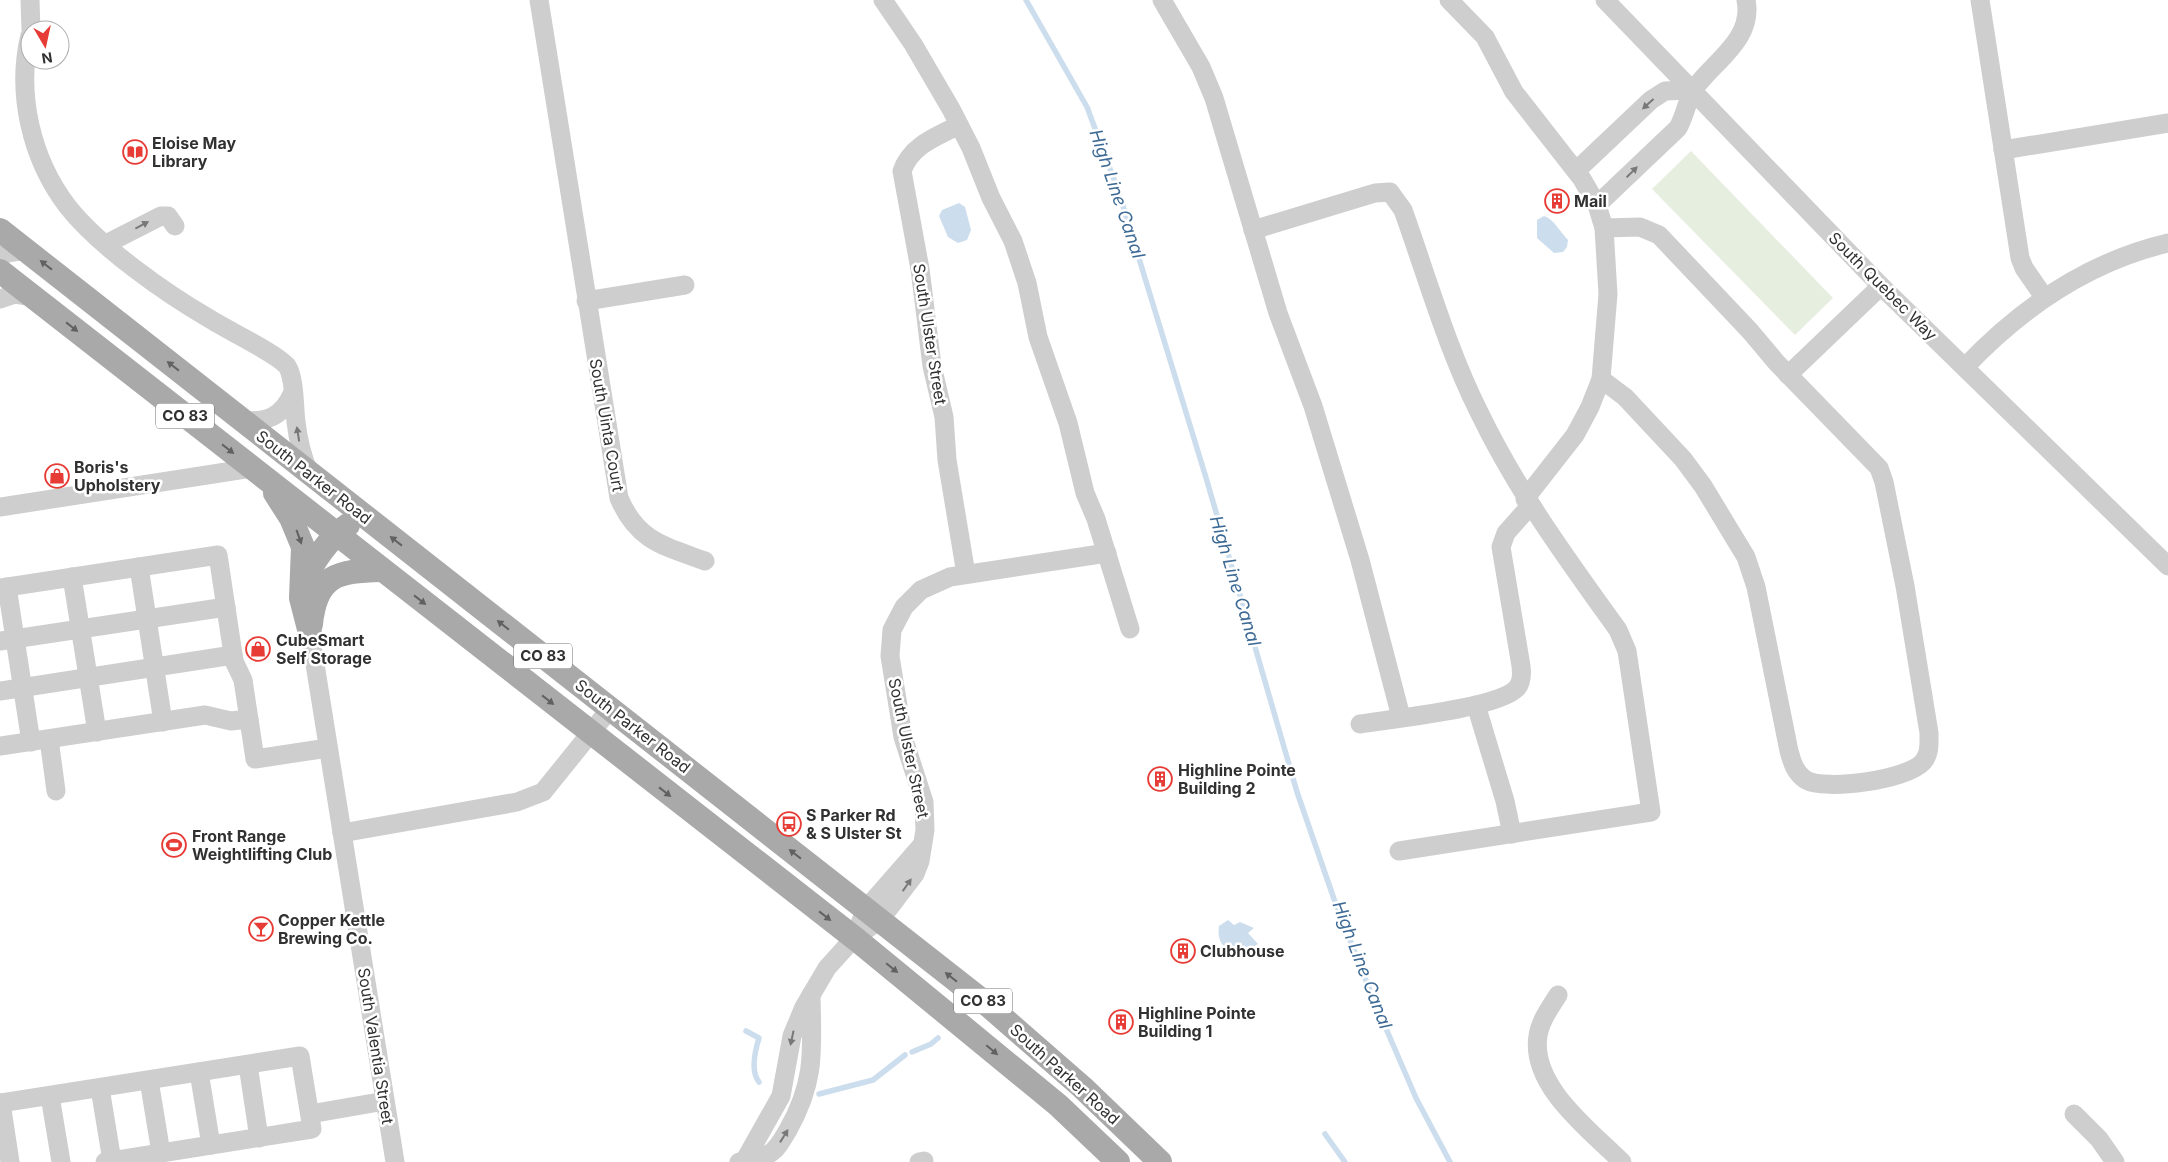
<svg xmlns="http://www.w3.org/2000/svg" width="2168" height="1162" viewBox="0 0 2168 1162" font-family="Inter,sans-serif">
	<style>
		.green { fill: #e6eee0 }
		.water { fill: #ccdded }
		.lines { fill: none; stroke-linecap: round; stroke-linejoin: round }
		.stream { stroke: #ccdded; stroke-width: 5.5 }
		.minor { stroke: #cecece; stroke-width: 19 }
		.major { stroke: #a9a9a9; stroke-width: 24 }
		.oneway { fill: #787878 }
		.oneway2 { fill: #616161 }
		.labels { text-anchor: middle; stroke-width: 5; stroke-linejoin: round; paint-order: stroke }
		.shield { fill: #fff; stroke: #6f6f6f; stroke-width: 1 }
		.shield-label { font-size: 15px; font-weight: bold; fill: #313131 }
		.poi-label { font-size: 16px; font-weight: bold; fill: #313131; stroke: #fff; text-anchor: start }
		.street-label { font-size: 16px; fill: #313131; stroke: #fff }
		.water-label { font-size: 18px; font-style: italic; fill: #3d6a95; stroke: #fff }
	</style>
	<rect width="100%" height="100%" fill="#fff"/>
	<polygon class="green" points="1691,151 1833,298 1795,335 1652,189"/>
	<g class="water">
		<polygon points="959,203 965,207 971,230 967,240 958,243 948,237 939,216 942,210"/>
		<path d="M1544 216C1554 219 1560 232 1568 240L1567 247 1563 252 1554 253 1537 238V220Z"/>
		<path d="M1228 920 1234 925 1240 922 1254 928 1248 933 1258 944C1239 958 1215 952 1219 926Z"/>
	</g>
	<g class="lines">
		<g class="stream">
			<polyline points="1026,0 1087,107 1119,193 1207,481 1297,792 1334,899 1372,996 1416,1098 1450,1162"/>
			<path d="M746 1031 759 1038C755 1051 750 1071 759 1082"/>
			<polyline points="912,1052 931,1044 938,1038"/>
			<polyline points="819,1094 873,1080 905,1055"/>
			<polyline points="1325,1134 1345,1162"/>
		</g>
		<g class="minor">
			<polyline points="30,0 31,30"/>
			<path d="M539 0 619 498C637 541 664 546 705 561"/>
			<polyline points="883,0 913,44 951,109 971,148 991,198 1013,241 1027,283 1038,337 1068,423 1085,493 1096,519 1130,629"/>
			<polyline points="1162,0 1201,67 1214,98 1278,313 1313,406 1360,560 1401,717"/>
			<polyline points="1449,0 1485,37 1514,92 1582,179 1597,205 1604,228 1608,294 1601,379 1590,407 1575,435 1525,499"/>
			<polyline points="1605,0 1881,286 2168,566"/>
			<polyline points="1980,0 2020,258 2024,268 2044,297"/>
			<path d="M30 35C16 93 31 159 68 207 100 247 165 293 210 319 227 330 276 353 287 366 295 378 294 407 296 422 298 439 302 456 309 473"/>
			<path d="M959 125C936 137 911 145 902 171L920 269 932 366 944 417 947 460 966 574"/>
			<polyline points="2003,150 2168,123"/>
			<polyline points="1576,171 1651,100 1665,91 1692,90"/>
			<path d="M1597 205 1678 128C1685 116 1688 97 1694 89 1714 61 1754 39 1746 0"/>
			<path d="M1253 230 1375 193 1390 192 1403 210C1427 277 1447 348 1479 412 1517 491 1567 559 1618 630L1627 651 1651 812 1399 851"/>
			<polyline points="106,244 161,216 168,216 175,226"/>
			<polyline points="0,257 7,253 26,250"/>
			<polyline points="0,299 15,294 34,297"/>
			<polyline points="586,301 685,285"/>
			<path d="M1965 367C2021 308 2087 262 2168 243"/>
			<polyline points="1788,375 1881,286"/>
			<path d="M1601 379 1625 397 1683 459 1703 486 1746 557 1756 587 1789 751C1792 762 1795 773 1806 780 1825 791 1907 780 1923 762 1930 754 1929 744 1929 733L1905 586 1884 482 1879 468 1776 362 1750 331 1659 235 1640 227 1604 228"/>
			<path d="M241 420C266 423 282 417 292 394"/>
			<polyline points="0,507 252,468"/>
			<polyline points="139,567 163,722"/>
			<polyline points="72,577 97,732"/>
			<polyline points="7,587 31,742"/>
			<polyline points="0,588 218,555 234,661 243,680 255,759 328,748"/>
			<polyline points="310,633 395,1162"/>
			<polyline points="0,641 226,607"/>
			<polyline points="0,691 233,655"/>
			<polyline points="1476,705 1505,801 1512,834"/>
			<path d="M1360 724C1391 719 1499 708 1517 688 1522 682 1522 674 1521 666L1501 547 1506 533 1530 506"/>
			<polyline points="49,739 56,791"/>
			<polyline points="0,746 205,715 231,721 249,719"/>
			<polyline points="342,833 517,802 543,792 610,709"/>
			<polyline points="854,938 880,920 915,874 920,861 925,830 924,802 903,737 890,656 892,630 904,607 921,590 950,577 1107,553"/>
			<path d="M1558 995C1550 1008 1540 1021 1538 1036 1530 1086 1591 1131 1622 1162"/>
			<polyline points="248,1065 259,1138"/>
			<polyline points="199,1072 211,1145"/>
			<polyline points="149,1080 161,1153"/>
			<polyline points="100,1088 112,1161"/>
			<polyline points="50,1096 61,1162"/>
			<polyline points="0,1103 300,1056 312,1129 105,1162"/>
			<polyline points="1,1103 10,1162"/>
			<polyline points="310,1114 385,1101"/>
			<polyline points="2074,1114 2099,1139 2115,1162"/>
			<polyline points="745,1160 781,1096 792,1036 804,1007 827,968 854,938 866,909 922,845"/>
			<path d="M739 1162C749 1159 759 1160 769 1154 778 1149 783 1138 788 1130 816 1080 812 1050 811 995"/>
			<polyline points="919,1162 924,1161"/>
		</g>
		<g class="major">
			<polyline points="0,230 989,1006 1082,1087 1160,1162"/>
			<polyline points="0,271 857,940 1058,1105 1118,1162"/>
			<polyline points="275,493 291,518 303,547 301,598 310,633"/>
			<path d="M304 583C312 562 330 537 348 525"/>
			<path d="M311 624C316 575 337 571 382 570"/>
		</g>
	</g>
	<defs><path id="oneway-solid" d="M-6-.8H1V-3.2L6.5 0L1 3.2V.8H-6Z" transform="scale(1.25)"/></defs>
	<g class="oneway">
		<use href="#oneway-solid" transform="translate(1648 104) rotate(138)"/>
		<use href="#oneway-solid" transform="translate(1632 172) rotate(-44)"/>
		<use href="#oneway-solid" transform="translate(142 225) rotate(-28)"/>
		<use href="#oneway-solid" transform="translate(298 434) rotate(-99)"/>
		<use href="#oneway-solid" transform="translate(907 885) rotate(-55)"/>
		<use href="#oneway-solid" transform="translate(792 1038) rotate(102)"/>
		<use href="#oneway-solid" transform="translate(784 1136) rotate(-58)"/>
	</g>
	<g class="oneway2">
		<use href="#oneway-solid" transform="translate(46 265) rotate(-142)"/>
		<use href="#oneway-solid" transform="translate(72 327) rotate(38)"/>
		<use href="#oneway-solid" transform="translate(173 366) rotate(-142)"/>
		<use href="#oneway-solid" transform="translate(228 449) rotate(38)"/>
		<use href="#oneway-solid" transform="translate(299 537) rotate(70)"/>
		<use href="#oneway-solid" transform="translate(396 541) rotate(-142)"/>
		<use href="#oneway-solid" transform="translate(420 600) rotate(38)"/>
		<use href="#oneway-solid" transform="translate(503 625) rotate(-142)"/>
		<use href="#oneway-solid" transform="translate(548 700) rotate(38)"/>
		<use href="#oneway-solid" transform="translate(665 792) rotate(38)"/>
		<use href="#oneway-solid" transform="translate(795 854) rotate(-142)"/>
		<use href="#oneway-solid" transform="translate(825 916) rotate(38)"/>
		<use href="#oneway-solid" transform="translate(892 968) rotate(39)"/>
		<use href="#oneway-solid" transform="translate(951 977) rotate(-142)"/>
		<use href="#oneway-solid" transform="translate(992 1050) rotate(40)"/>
	</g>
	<defs>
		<g id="library-ring" transform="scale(1.25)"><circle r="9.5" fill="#fff" stroke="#e73b35" stroke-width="1.5"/><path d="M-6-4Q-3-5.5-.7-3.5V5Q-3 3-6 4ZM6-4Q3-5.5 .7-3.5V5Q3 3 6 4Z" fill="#e73b35"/></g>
		<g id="building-ring" transform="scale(1.25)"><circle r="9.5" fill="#fff" stroke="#e73b35" stroke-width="1.5"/><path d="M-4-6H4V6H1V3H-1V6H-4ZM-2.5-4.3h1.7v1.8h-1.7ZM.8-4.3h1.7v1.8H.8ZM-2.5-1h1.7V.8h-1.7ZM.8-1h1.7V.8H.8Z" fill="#e73b35"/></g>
		<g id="shop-ring" transform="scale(1.25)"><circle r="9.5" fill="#fff" stroke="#e73b35" stroke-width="1.5"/><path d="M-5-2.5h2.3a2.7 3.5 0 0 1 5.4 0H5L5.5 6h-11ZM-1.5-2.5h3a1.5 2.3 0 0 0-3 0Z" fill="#e73b35"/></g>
		<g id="bus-ring" transform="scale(1.25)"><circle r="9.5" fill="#fff" stroke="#e73b35" stroke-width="1.5"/><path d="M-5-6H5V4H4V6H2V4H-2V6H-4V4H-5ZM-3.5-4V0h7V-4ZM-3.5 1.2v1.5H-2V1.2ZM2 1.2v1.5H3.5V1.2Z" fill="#e73b35"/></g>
		<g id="stadium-ring" transform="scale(1.25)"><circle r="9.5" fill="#fff" stroke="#e73b35" stroke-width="1.5"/><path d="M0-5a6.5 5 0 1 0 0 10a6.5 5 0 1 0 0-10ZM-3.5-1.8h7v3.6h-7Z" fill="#e73b35"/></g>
		<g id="bar-ring" transform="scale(1.25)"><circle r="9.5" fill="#fff" stroke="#e73b35" stroke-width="1.5"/><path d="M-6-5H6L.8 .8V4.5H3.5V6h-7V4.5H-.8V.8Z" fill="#e73b35"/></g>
	</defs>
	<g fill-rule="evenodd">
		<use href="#library-ring" x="135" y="152"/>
		<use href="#building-ring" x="1557" y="201"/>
		<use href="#shop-ring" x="57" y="476"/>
		<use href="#shop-ring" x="258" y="649"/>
		<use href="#building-ring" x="1160" y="779"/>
		<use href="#bus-ring" x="789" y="824"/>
		<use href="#stadium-ring" x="174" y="845"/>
		<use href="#bar-ring" x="261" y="929"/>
		<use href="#building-ring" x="1183" y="951"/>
		<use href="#building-ring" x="1121" y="1022"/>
	</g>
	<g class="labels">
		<g class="shield">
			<rect x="156" y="403.5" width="58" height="25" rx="4"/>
			<rect x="514" y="643.5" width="58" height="25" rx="4"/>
			<rect x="954" y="988.5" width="58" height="25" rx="4"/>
		</g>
		<g class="shield-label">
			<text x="185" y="421">CO 83</text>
			<text x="543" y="661">CO 83</text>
			<text x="983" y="1006">CO 83</text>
		</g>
		<g class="poi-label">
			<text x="152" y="149">Eloise May<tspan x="152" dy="18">Library</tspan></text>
			<text x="1574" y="207">Mail</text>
			<text x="74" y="473">Boris's<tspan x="74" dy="18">Upholstery</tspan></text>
			<text x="276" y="646">CubeSmart<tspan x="276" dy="18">Self Storage</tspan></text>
			<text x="1178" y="776">Highline Pointe<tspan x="1178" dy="18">Building 2</tspan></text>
			<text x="806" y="821">S Parker Rd<tspan x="806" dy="18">&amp; S Ulster St</tspan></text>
			<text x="192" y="842">Front Range<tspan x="192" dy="18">Weightlifting Club</tspan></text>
			<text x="278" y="926">Copper Kettle<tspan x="278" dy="18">Brewing Co.</tspan></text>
			<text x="1200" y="957">Clubhouse</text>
			<text x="1138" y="1019">Highline Pointe<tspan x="1138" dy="18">Building 1</tspan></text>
		</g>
		<g class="street-label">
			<text transform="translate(1883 286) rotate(45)" y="6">South Quebec Way</text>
			<text transform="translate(930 334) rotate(81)" y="6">South Ulster Street</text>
			<text transform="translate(607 425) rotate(80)" y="6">South Uinta Court</text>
			<text transform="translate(314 477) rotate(38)" y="6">South Parker Road</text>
			<text transform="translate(633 726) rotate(38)" y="6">South Parker Road</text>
			<text transform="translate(909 748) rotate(78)" y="6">South Ulster Street</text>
			<text transform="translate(376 1046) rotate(81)" y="6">South Valentia Street</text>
			<text transform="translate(1065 1074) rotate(42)" y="6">South Parker Road</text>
		</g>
		<g class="water-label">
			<text transform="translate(1117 194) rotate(71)" y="6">High Line Canal</text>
			<text transform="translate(1235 581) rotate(73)" y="6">High Line Canal</text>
			<text transform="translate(1362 965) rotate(69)" y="6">High Line Canal</text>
		</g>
	</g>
	<g transform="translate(45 45) rotate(171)"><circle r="24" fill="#ffffff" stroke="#adadad"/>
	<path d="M0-4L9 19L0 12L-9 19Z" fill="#e73b35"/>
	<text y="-8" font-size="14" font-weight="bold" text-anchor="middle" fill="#313131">N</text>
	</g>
</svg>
